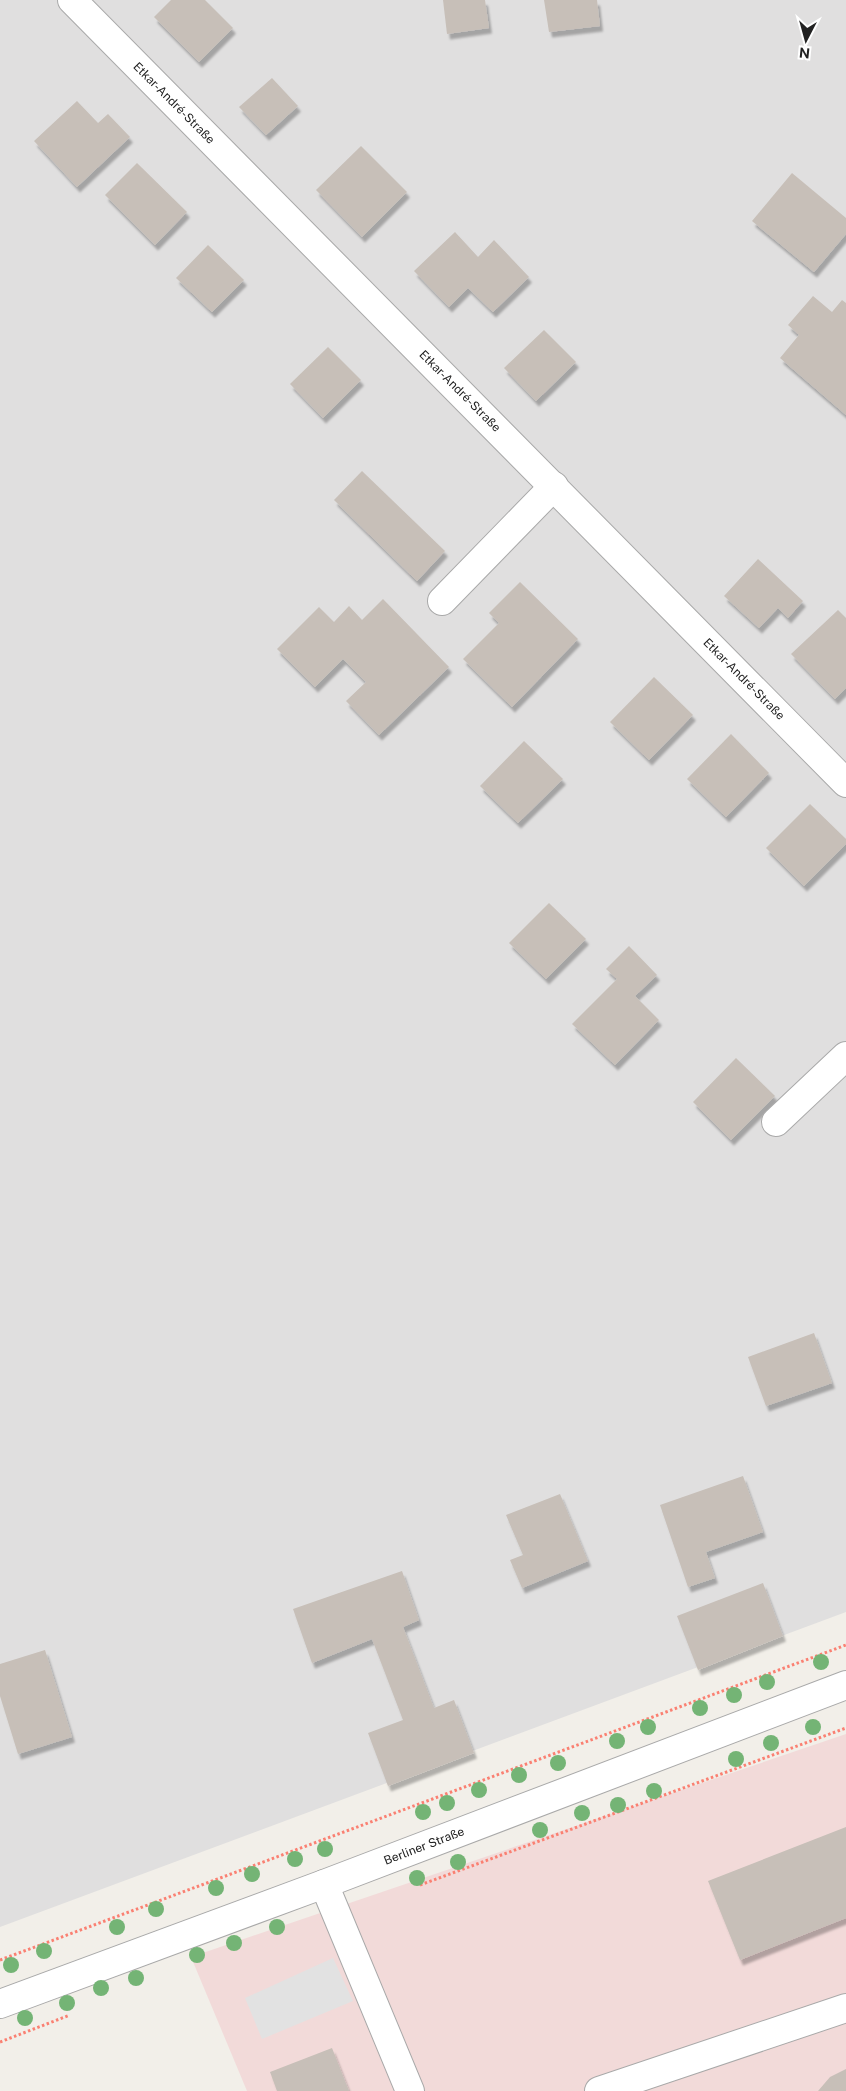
<svg xmlns="http://www.w3.org/2000/svg" width="846" height="2091" viewBox="0 0 846 2091" font-family="'Public Sans',sans-serif">
	<style>
		.residential { fill: #e0dfdf }
		.commercial { fill: #f2dad9 }
		.parking { fill: #e2e2e2 }
		.building { fill: #c7bfb8; filter: url(#shadow) }
		.lines { fill: none; stroke-linecap: round; stroke-linejoin: round }
		.minor-casing { stroke: #a9a9a9; stroke-width: 30 }
		.path { stroke: #fa8072; stroke-width: 3; stroke-dasharray: 2.5 2.5; stroke-linecap: butt }
		.minor { stroke: #fff; stroke-width: 28 }
		.tree { fill: #74b475 }
		.labels { text-anchor: middle; stroke-width: 4; stroke-linejoin: round; paint-order: stroke }
		.street-label { font-size: 12px; fill: #222; stroke: #fff }
	</style>
	<defs>
		<filter id="shadow"><feDropShadow dx="3" dy="5.5" stdDeviation="1" flood-color="#0004"/></filter>
	</defs>
	<rect width="100%" height="100%" fill="#f2efe9"/>
	<polygon class="residential" points="0,0 846,0 846,1612 0,1927"/>
	<polygon class="commercial" points="846,1734 846,2091 247,2091 191,1957"/>
	<polygon class="parking" points="333,1958 353,2001 262,2039 245,1998"/>
	<g class="building">
		<polygon points="171,0 205,0 233,28 199,62 154,17"/>
		<polygon points="443,0 485,0 489,28 447,34"/>
		<polygon points="544,0 597,0 600,26 549,32"/>
		<polygon points="272,78 298,106 266,135 239,107"/>
		<polygon points="77,101 98,123 108,114 130,137 77,187 34,141"/>
		<polygon points="361,146 407,192 362,237 316,190"/>
		<polygon points="137,163 187,212 155,245 105,195"/>
		<polygon points="792,173 846,218 846,234 814,272 752,221"/>
		<polygon points="455,232 478,257 494,240 529,277 493,312 468,288 449,307 414,271"/>
		<polygon points="208,245 244,280 212,312 176,278"/>
		<polygon points="813,296 832,312 842,300 846,303 846,415 780,358 799,335 788,325"/>
		<polygon points="544,330 576,362 536,401 504,368"/>
		<polygon points="328,347 361,380 323,418 290,384"/>
		<polygon points="362,471 445,551 417,581 334,500"/>
		<polygon points="758,559 803,601 788,618 778,608 759,628 724,596"/>
		<polygon points="520,582 578,639 512,707 463,659 499,623 489,613"/>
		<polygon points="383,599 449,667 379,735 346,701 366,682 343,659 315,687 277,649 319,607 334,622 349,606 362,620"/>
		<polygon points="838,610 846,618 846,688 835,699 791,654"/>
		<polygon points="654,677 693,715 649,760 610,722"/>
		<polygon points="731,734 769,773 726,817 687,779"/>
		<polygon points="524,741 563,779 518,823 480,786"/>
		<polygon points="810,804 846,839 846,844 804,886 766,848"/>
		<polygon points="549,903 586,939 546,979 509,943"/>
		<polygon points="629,946 657,975 635,996 659,1020 615,1065 572,1024 617,979 606,969"/>
		<polygon points="736,1058 775,1096 731,1140 693,1102"/>
		<polygon points="814,1333 832,1383 766,1406 748,1357"/>
		<polygon points="743,1476 763,1532 706,1552 715,1578 688,1587 660,1505"/>
		<polygon points="560,1494 588,1561 522,1588 510,1560 523,1555 506,1515"/>
		<polygon points="402,1571 419,1620 403,1627 434,1708 454,1700 474,1753 388,1786 368,1733 403,1720 372,1639 312,1663 293,1609"/>
		<polygon points="763,1583 783,1636 698,1670 677,1616"/>
		<polygon points="45,1650 72,1737 18,1754 0,1696 0,1664"/>
		<polygon points="846,1827 846,1918 740,1960 708,1881"/>
		<polygon points="332,2048 349,2091 277,2091 270,2072"/>
		<polygon points="846,2069 846,2091 818,2091 830,2077"/>
	</g>
	<g class="lines">
		<g class="minor-casing">
			<g id="minor">
				<polyline points="72,0 846,783"/>
				<polyline points="442,601 554,486"/>
				<polyline points="776,1122 846,1056"/>
				<polyline points="324,1884 410,2091"/>
				<polyline points="0,2004 324,1884 846,1685"/>
				<polyline points="599,2091 846,2008"/>
			</g>
		</g>
		<g class="path">
			<polyline points="420,1885 846,1728"/>
			<polyline points="0,1960 846,1645"/>
			<polyline points="0,2042 70,2015"/>
		</g>
		<use href="#minor" class="minor"/>
	</g>
	<g class="tree">
		<circle cx="821" cy="1662" r="8"/>
		<circle cx="767" cy="1682" r="8"/>
		<circle cx="734" cy="1695" r="8"/>
		<circle cx="700" cy="1708" r="8"/>
		<circle cx="648" cy="1727" r="8"/>
		<circle cx="813" cy="1727" r="8"/>
		<circle cx="617" cy="1741" r="8"/>
		<circle cx="771" cy="1743" r="8"/>
		<circle cx="736" cy="1759" r="8"/>
		<circle cx="558" cy="1763" r="8"/>
		<circle cx="519" cy="1775" r="8"/>
		<circle cx="479" cy="1790" r="8"/>
		<circle cx="654" cy="1791" r="8"/>
		<circle cx="447" cy="1803" r="8"/>
		<circle cx="618" cy="1805" r="8"/>
		<circle cx="423" cy="1812" r="8"/>
		<circle cx="582" cy="1813" r="8"/>
		<circle cx="540" cy="1830" r="8"/>
		<circle cx="325" cy="1849" r="8"/>
		<circle cx="295" cy="1859" r="8"/>
		<circle cx="458" cy="1862" r="8"/>
		<circle cx="252" cy="1874" r="8"/>
		<circle cx="417" cy="1878" r="8"/>
		<circle cx="216" cy="1888" r="8"/>
		<circle cx="156" cy="1909" r="8"/>
		<circle cx="117" cy="1927" r="8"/>
		<circle cx="277" cy="1927" r="8"/>
		<circle cx="234" cy="1943" r="8"/>
		<circle cx="44" cy="1951" r="8"/>
		<circle cx="197" cy="1955" r="8"/>
		<circle cx="11" cy="1965" r="8"/>
		<circle cx="136" cy="1978" r="8"/>
		<circle cx="101" cy="1988" r="8"/>
		<circle cx="67" cy="2003" r="8"/>
		<circle cx="25" cy="2018" r="8"/>
	</g>
	<g class="labels">
		<g class="street-label">
			<text transform="translate(174 103) rotate(45)" y="4">Etkar-André-Straße</text>
			<text transform="translate(460 391) rotate(45)" y="4">Etkar-André-Straße</text>
			<text transform="translate(744 679) rotate(45)" y="4">Etkar-André-Straße</text>
			<text transform="translate(424 1846) rotate(-21)" y="4">Berliner Straße</text>
		</g>
	</g>
	<g transform="translate(806 40) rotate(186)" stroke="#ffffff" stroke-width="4" paint-order="stroke">
	<path d="M0-4L9 19L0 12L-9 19Z" fill="#222222"/>
	<text y="-8" font-size="14" font-weight="bold" text-anchor="middle" fill="#222222">N</text>
	</g>
</svg>
